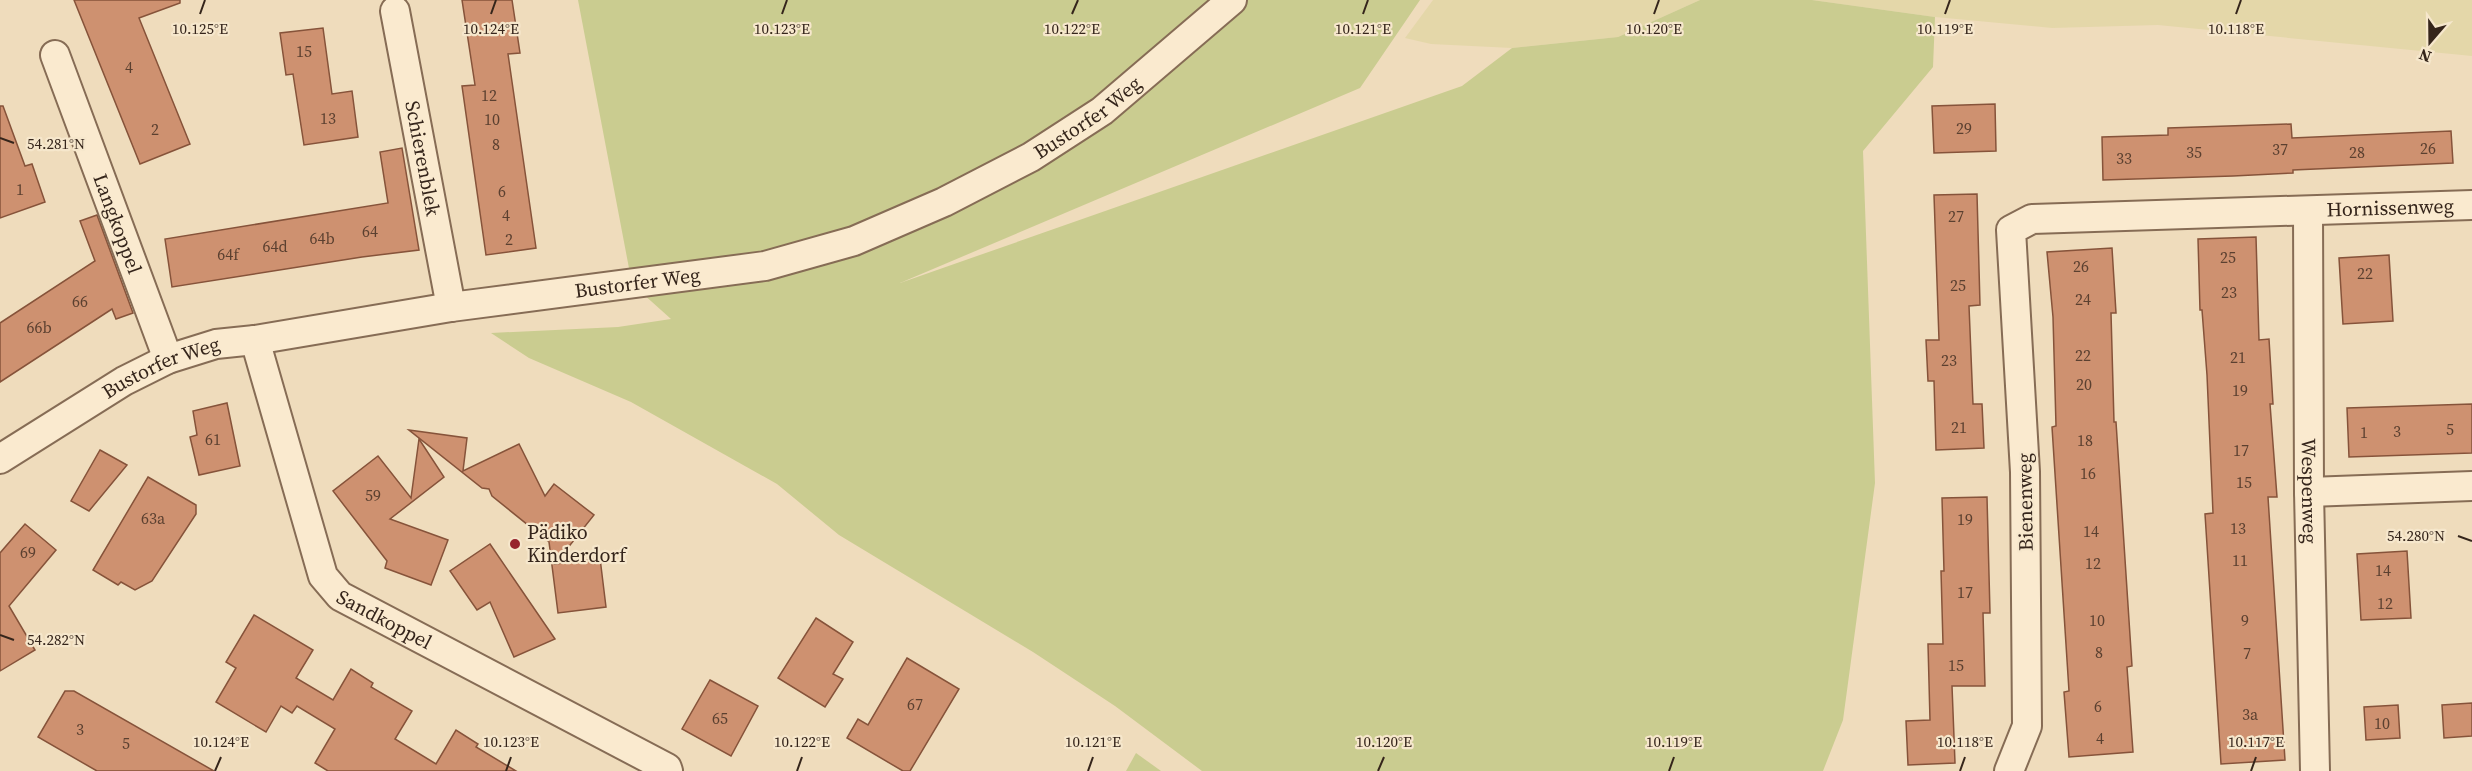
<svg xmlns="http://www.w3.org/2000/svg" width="2472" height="771" viewBox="0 0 2472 771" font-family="'Source Serif 4',serif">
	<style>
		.farmland { fill: #e4d7a9 }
		.green { fill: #cacc90 }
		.building { fill: #ce9170; stroke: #86533a; stroke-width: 1.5 }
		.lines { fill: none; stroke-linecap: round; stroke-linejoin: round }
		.minor-casing { stroke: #866c55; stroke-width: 32 }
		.minor { stroke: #faeacf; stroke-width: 28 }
		.ticks { fill: none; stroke: #35251b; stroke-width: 2 }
		.poi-dot { fill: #97242d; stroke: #f6e7cc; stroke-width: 2 }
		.labels { text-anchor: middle; stroke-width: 4.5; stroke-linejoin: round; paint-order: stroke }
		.number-label { font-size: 16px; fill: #5b4030 }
		.street-label { font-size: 20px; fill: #35251b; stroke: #f6e7cc }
		.poi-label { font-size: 20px; fill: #35251b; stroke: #f6e7cc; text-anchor: start }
		.ticks-label { font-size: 15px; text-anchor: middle; fill: #35251b; stroke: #f6e7cc; stroke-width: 4.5; stroke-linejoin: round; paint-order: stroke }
	</style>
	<rect width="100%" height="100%" fill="#efdcbc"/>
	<g class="farmland">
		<polygon points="1433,0 1700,0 1618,37 1512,48 1431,44 1405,38"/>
		<polygon points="1812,0 2472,0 2472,56 2158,25 2052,28 1935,17"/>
	</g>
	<g class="green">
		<polygon points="578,0 1420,0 1360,88 900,283 1462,86 1512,48 1618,37 1700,0 1812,0 1935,17 1933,67 1863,151 1875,483 1843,720 1823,771 1202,771 1115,706 1033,652 839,535 777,484 631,402 529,358 491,333 618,327 671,319 632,284"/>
		<polygon points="1136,753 1161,771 1126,771"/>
	</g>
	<g class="building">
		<polygon points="74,0 180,0 180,3 139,18 190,144 140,164"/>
		<polygon points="462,0 512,0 520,53 508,54 536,248 486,255 462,86 475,85"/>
		<polygon points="323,28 332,94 352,91 358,137 304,145 293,74 286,75 280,33"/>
		<polygon points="1995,104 1996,151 1934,153 1932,106"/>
		<polygon points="0,106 3,106 25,166 32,164 45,202 0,218"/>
		<polygon points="2291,124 2292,138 2451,131 2453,163 2293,170 2293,173 2233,176 2103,180 2102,137 2168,135 2168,128"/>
		<polygon points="402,148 419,250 362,257 172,287 165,239 388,203 380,152"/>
		<polygon points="1977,194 1980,305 1969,306 1973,404 1982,404 1984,448 1936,450 1934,381 1928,381 1926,340 1939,340 1934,195"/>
		<polygon points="97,215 133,313 116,319 112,309 0,382 0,323 95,261 80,221"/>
		<polygon points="2256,237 2259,340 2269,339 2273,404 2270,404 2277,497 2268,497 2285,760 2221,764 2205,514 2213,513 2207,375 2202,310 2200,310 2198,239"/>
		<polygon points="2112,248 2116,313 2111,313 2114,422 2116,422 2132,666 2127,667 2133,752 2069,757 2064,692 2069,691 2052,427 2056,426 2053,317 2047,252"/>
		<polygon points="2389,255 2393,321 2343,324 2339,258"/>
		<polygon points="227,403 240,466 199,475 190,437 197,435 193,411"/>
		<polygon points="2472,404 2472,453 2349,457 2347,408"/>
		<polygon points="409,430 467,438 463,471 519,444 545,496 554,484 594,515 555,564 600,558 606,607 558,613 549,542 492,496 489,489 482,488"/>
		<polygon points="419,439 444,477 390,519 448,540 431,585 385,568 387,561 333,491 378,456 411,498"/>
		<polygon points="100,450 127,465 89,511 71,501"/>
		<polygon points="148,477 196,505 196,514 152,581 135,590 121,582 118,585 93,570"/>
		<polygon points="1987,497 1990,613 1983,613 1985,686 1952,686 1955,763 1908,765 1906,721 1930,720 1928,644 1943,644 1941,571 1944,571 1942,498"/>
		<polygon points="25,524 56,550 9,606 35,650 0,671 0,553"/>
		<polygon points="490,544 555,639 514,657 490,602 477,610 450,571"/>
		<polygon points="2407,551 2411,618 2361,620 2357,554"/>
		<polygon points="254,615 313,650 296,678 333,700 351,669 373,683 371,687 412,711 395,739 436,764 456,730 478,744 476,747 516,771 328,771 315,763 335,729 297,706 292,713 281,706 266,732 216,702 236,668 226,662"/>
		<polygon points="816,618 853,642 833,674 843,679 825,707 778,678"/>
		<polygon points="907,658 959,689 910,771 903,771 847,738 858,719 868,725"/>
		<polygon points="710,680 758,706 731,756 682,729"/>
		<polygon points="65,691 74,691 214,771 97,771 38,737"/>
		<polygon points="2472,703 2472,736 2444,738 2442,705"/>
		<polygon points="2398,705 2400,738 2366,740 2364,707"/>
	</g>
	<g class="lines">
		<g class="minor-casing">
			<g id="minor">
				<path id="s1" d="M395 11 451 307"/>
				<path id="s2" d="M55 55 168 359"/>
				<path id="s3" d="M2308 211 2309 492 2315 771"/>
				<path id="s4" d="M255 340 323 576 340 596 667 768 668 771"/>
				<path id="s5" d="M0 459 124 381 168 359 216 344 255 340 451 307 765 266 854 241 944 202 1031 157 1102 111 1232 0"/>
				<polyline points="2309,492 2472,486"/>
				<path id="s6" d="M2009 771 2027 726 2025 472 2011 230 2032 219 2472 205"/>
			</g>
		</g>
		<use href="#minor" class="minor"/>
	</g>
	<path class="ticks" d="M200 14 205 0M491 14 496 0M782 14 787 0M1072 14 1078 0M1363 14 1368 0M1654 14 1659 0M1945 14 1950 0M2236 14 2241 0M0 138 14 143M2458 536 2472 541M0 635 14 640M215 771 221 757M506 771 511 757M797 771 802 757M1088 771 1093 757M1378 771 1384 757M1669 771 1674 757M1960 771 1965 757M2251 771 2256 757"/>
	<circle class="poi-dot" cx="515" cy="544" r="6"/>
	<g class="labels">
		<g class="number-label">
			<text x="304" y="57">15</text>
			<text x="129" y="73">4</text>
			<text x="489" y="101">12</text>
			<text x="328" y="124">13</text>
			<text x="492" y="125">10</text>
			<text x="1964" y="134">29</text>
			<text x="155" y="135">2</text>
			<text x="496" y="150">8</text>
			<text x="2428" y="154">26</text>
			<text x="2280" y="155">37</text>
			<text x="2194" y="158">35</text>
			<text x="2357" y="158">28</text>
			<text x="2124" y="164">33</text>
			<text x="20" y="195">1</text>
			<text x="502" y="197">6</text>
			<text x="506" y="221">4</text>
			<text x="1956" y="222">27</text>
			<text x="370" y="237">64</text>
			<text x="322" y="244">64b</text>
			<text x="509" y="245">2</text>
			<text x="275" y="252">64d</text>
			<text x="228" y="260">64f</text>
			<text x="2228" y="263">25</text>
			<text x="2081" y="272">26</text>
			<text x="2365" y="279">22</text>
			<text x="1958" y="291">25</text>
			<text x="2229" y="298">23</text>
			<text x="2083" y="305">24</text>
			<text x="80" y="307">66</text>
			<text x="39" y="333">66b</text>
			<text x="2083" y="361">22</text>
			<text x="2238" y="363">21</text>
			<text x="1949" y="366">23</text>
			<text x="2084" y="390">20</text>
			<text x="2240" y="396">19</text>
			<text x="1959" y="433">21</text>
			<text x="2450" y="435">5</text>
			<text x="2397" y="437">3</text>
			<text x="2364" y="438">1</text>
			<text x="213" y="445">61</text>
			<text x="2085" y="446">18</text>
			<text x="2241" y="456">17</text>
			<text x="2088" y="479">16</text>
			<text x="2244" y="488">15</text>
			<text x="373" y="501">59</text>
			<text x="153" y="524">63a</text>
			<text x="1965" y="525">19</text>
			<text x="2238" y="534">13</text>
			<text x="2091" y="537">14</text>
			<text x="28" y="558">69</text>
			<text x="2240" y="566">11</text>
			<text x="2093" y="569">12</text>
			<text x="2383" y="576">14</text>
			<text x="1965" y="598">17</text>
			<text x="2385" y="609">12</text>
			<text x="2097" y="626">10</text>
			<text x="2245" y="626">9</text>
			<text x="2099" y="658">8</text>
			<text x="2247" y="659">7</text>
			<text x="1956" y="671">15</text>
			<text x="915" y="710">67</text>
			<text x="2098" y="712">6</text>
			<text x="2250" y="720">3a</text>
			<text x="720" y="724">65</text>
			<text x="2382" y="729">10</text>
			<text x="80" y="735">3</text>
			<text x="2100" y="744">4</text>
			<text x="126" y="749">5</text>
		</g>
		<g class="street-label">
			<text dy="7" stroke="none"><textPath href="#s5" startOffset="1158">Bustorfer Weg</textPath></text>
			<text dy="7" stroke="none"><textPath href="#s1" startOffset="150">Schierenblek</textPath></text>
			<text dy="7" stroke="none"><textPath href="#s6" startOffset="927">Hornissenweg</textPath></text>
			<text dy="7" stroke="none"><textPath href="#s2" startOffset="180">Langkoppel</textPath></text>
			<text dy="7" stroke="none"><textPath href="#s5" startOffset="672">Bustorfer Weg</textPath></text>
			<text dy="7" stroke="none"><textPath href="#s5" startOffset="186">Bustorfer Weg</textPath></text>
			<text dy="7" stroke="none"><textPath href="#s3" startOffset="280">Wespenweg</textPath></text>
			<text transform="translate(2025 502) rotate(-91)" y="7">Bienenweg</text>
			<text dy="7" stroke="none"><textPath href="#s4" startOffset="322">Sandkoppel</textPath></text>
		</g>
		<g class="poi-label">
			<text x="527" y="539">Pädiko<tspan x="527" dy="23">Kinderdorf</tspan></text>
		</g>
	</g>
	<g class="ticks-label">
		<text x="200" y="34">10.125°E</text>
		<text x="491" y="34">10.124°E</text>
		<text x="782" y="34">10.123°E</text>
		<text x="1072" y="34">10.122°E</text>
		<text x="1363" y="34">10.121°E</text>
		<text x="1654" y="34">10.120°E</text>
		<text x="2236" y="34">10.118°E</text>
		<text x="1945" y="34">10.119°E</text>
		<text x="56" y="149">54.281°N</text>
		<text x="2416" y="541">54.280°N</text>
		<text x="56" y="645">54.282°N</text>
		<text x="221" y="747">10.124°E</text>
		<text x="511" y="747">10.123°E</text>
		<text x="802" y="747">10.122°E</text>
		<text x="1093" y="747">10.121°E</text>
		<text x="1384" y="747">10.120°E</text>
		<text x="1674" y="747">10.119°E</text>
		<text x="1965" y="747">10.118°E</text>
		<text x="2256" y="747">10.117°E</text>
	</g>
	<g transform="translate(2430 42) rotate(200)" stroke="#f6e7cc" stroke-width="4.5" paint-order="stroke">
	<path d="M0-4.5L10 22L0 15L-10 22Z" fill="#35251b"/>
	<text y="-9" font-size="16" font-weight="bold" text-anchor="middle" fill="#35251b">N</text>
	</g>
</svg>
